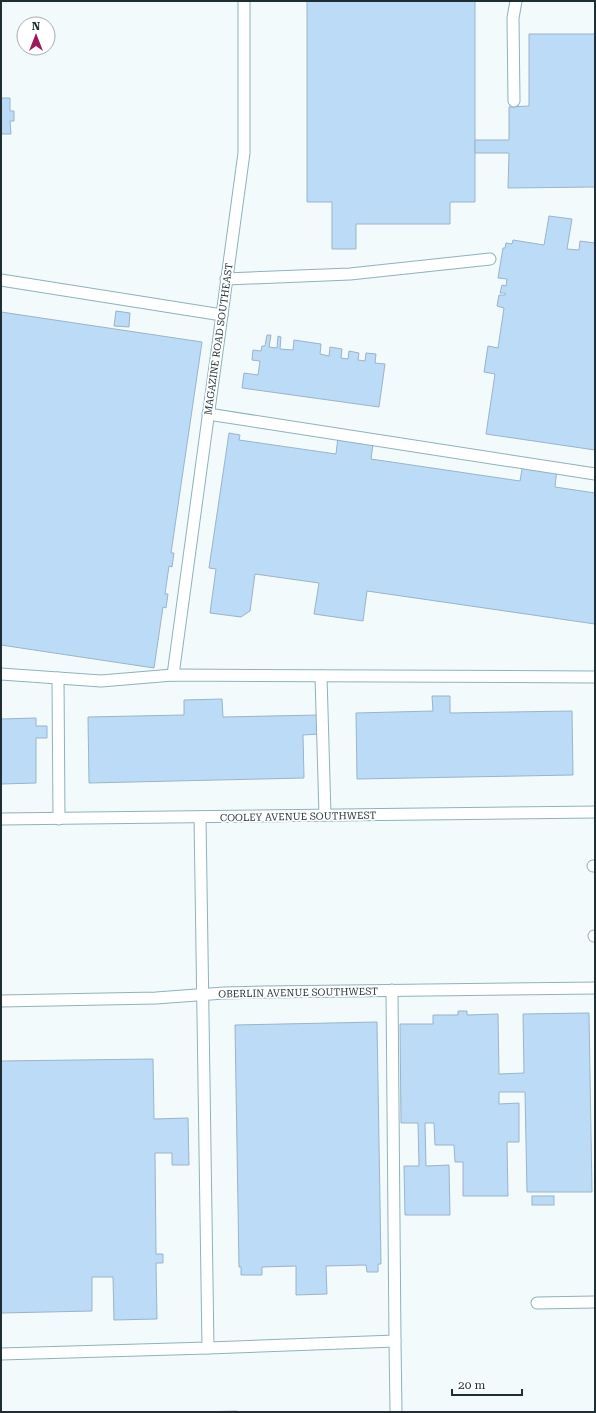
<svg xmlns="http://www.w3.org/2000/svg" width="596" height="1413" viewBox="0 0 596 1413" font-family="'Roboto Serif',serif">
	<style>
		.building { fill: #bcdbf7; stroke: #9ab4ca }
		.lines { fill: none; stroke-linecap: round; stroke-linejoin: round }
		.lane-casing { stroke: #8db2bc; stroke-width: 13 }
		.lane { stroke: #fff; stroke-width: 11 }
		.labels { text-anchor: middle; stroke-width: 3.5; stroke-linejoin: round; paint-order: stroke }
		.street-label { font-size: 10px; fill: #1f2e32; stroke: #fff }
	</style>
	<rect width="100%" height="100%" fill="#f2fafc"/>
	<g class="building">
		<polygon points="307,1 475,1 475,202 450,202 450,224 356,224 356,249 332,249 332,202 307,202"/>
		<polygon points="529,34 595,34 595,187 508,188 509,153 475,153 475,140 509,140 509,107 529,106"/>
		<polygon points="1,98 10,98 10,111 14,111 14,121 10,121 11,134 1,134"/>
		<polygon points="549,216 572,219 567,249 579,250 580,241 595,243 595,450 486,434 495,374 484,372 488,346 498,348 504,308 497,306 499,295 505,295 505,293 500,293 502,285 506,286 507,279 498,278 503,248 505,248 506,243 512,244 513,240 544,245"/>
		<polygon points="116,311 130,313 129,327 114,326"/>
		<polygon points="1,312 202,342 171,553 174,553 172,567 169,566 165,594 168,594 166,608 163,607 154,668 1,645"/>
		<polygon points="267,335 271,335 269,347 277,348 278,336 281,337 280,349 293,350 294,340 321,344 320,354 329,356 330,347 342,349 341,358 348,359 349,351 359,353 358,360 365,361 366,353 376,354 375,363 385,364 379,407 242,388 244,373 258,375 260,361 252,360 253,350 261,351 262,346 265,346"/>
		<polygon points="229,433 240,435 239,440 336,454 338,437 373,444 371,459 520,481 523,463 557,468 555,487 595,493 595,624 367,591 363,621 314,614 319,583 255,574 250,611 241,617 210,613 216,569 209,568"/>
		<polygon points="432,696 450,696 450,713 572,711 573,775 357,779 356,713 433,711"/>
		<polygon points="222,699 223,717 319,715 319,734 303,735 304,778 89,783 88,717 184,715 184,700"/>
		<polygon points="36,718 36,726 47,726 47,738 36,738 36,783 1,784 1,719"/>
		<polygon points="458,1011 467,1011 467,1015 498,1014 499,1074 524,1073 523,1014 589,1013 592,1192 527,1192 525,1092 499,1092 499,1104 519,1103 519,1142 507,1142 508,1196 463,1196 463,1162 455,1162 454,1145 435,1145 434,1123 425,1123 426,1166 449,1165 450,1215 405,1215 404,1166 419,1166 418,1123 401,1123 400,1024 433,1024 433,1015 458,1015"/>
		<polygon points="377,1022 381,1264 378,1264 378,1272 367,1272 366,1265 326,1266 327,1294 296,1295 296,1266 262,1267 262,1275 241,1275 241,1267 239,1267 235,1025"/>
		<polygon points="153,1059 154,1119 188,1118 189,1165 172,1165 172,1153 155,1153 156,1254 163,1254 163,1263 156,1263 157,1319 114,1320 113,1277 92,1277 92,1311 1,1313 1,1061"/>
		<rect x="532" y="1196" width="22" height="9"/>
		<polygon points="237,1411 237,1412 197,1412"/>
	</g>
	<g class="lines">
		<g class="lane-casing">
			<g id="lane">
				<polyline points="514,101 513,18 516,1"/>
				<polyline points="226,279 350,274 490,259"/>
				<polyline points="1,280 222,315"/>
				<polyline points="208,414 595,474"/>
				<polyline points="1,674 101,681 173,675 595,677"/>
				<polyline points="173,675 244,153 244,1"/>
				<polyline points="321,676 325,815"/>
				<polyline points="58,678 59,819"/>
				<polyline points="1,819 595,812"/>
				<polyline points="593,866 595,866"/>
				<polyline points="594,936 595,936"/>
				<polyline points="1,1001 156,998 224,993 263,992 595,988"/>
				<polyline points="537,1303 595,1302"/>
				<polyline points="395,1341 396,1412"/>
				<polyline points="208,1348 395,1341 392,990"/>
				<polyline points="1,1354 208,1348 200,817"/>
			</g>
		</g>
		<use href="#lane" class="lane"/>
	</g>
	<g class="labels">
		<g class="street-label">
			<text transform="translate(218 339) rotate(-82)" y="4">MAGAZINE ROAD SOUTHEAST</text>
			<text transform="translate(298 816) rotate(-1)" y="4">COOLEY AVENUE SOUTHWEST</text>
			<text transform="translate(298 992) rotate(-1)" y="4">OBERLIN AVENUE SOUTHWEST</text>
		</g>
	</g>
	<rect width="596" height="1413" fill="none" stroke="#1f2e32" stroke-width="4"/>
	<g transform="translate(36 36)"><circle r="19" fill="#ffffff" stroke="#a5abad"/>
	<path d="M0-3L7 15L0 10L-7 15Z" fill="#a2155c"/>
	<text y="-6" font-size="11" font-weight="bold" text-anchor="middle" fill="#1f2e32">N</text>
	</g>
	<path d="M452 1389v6h70v-6" fill="none" stroke="#1f2e32" stroke-width="2"/>
	<text x="458" y="1389" font-size="12" fill="#1f2e32" stroke="#ffffff" stroke-width="3" paint-order="stroke">20 m</text>
</svg>
